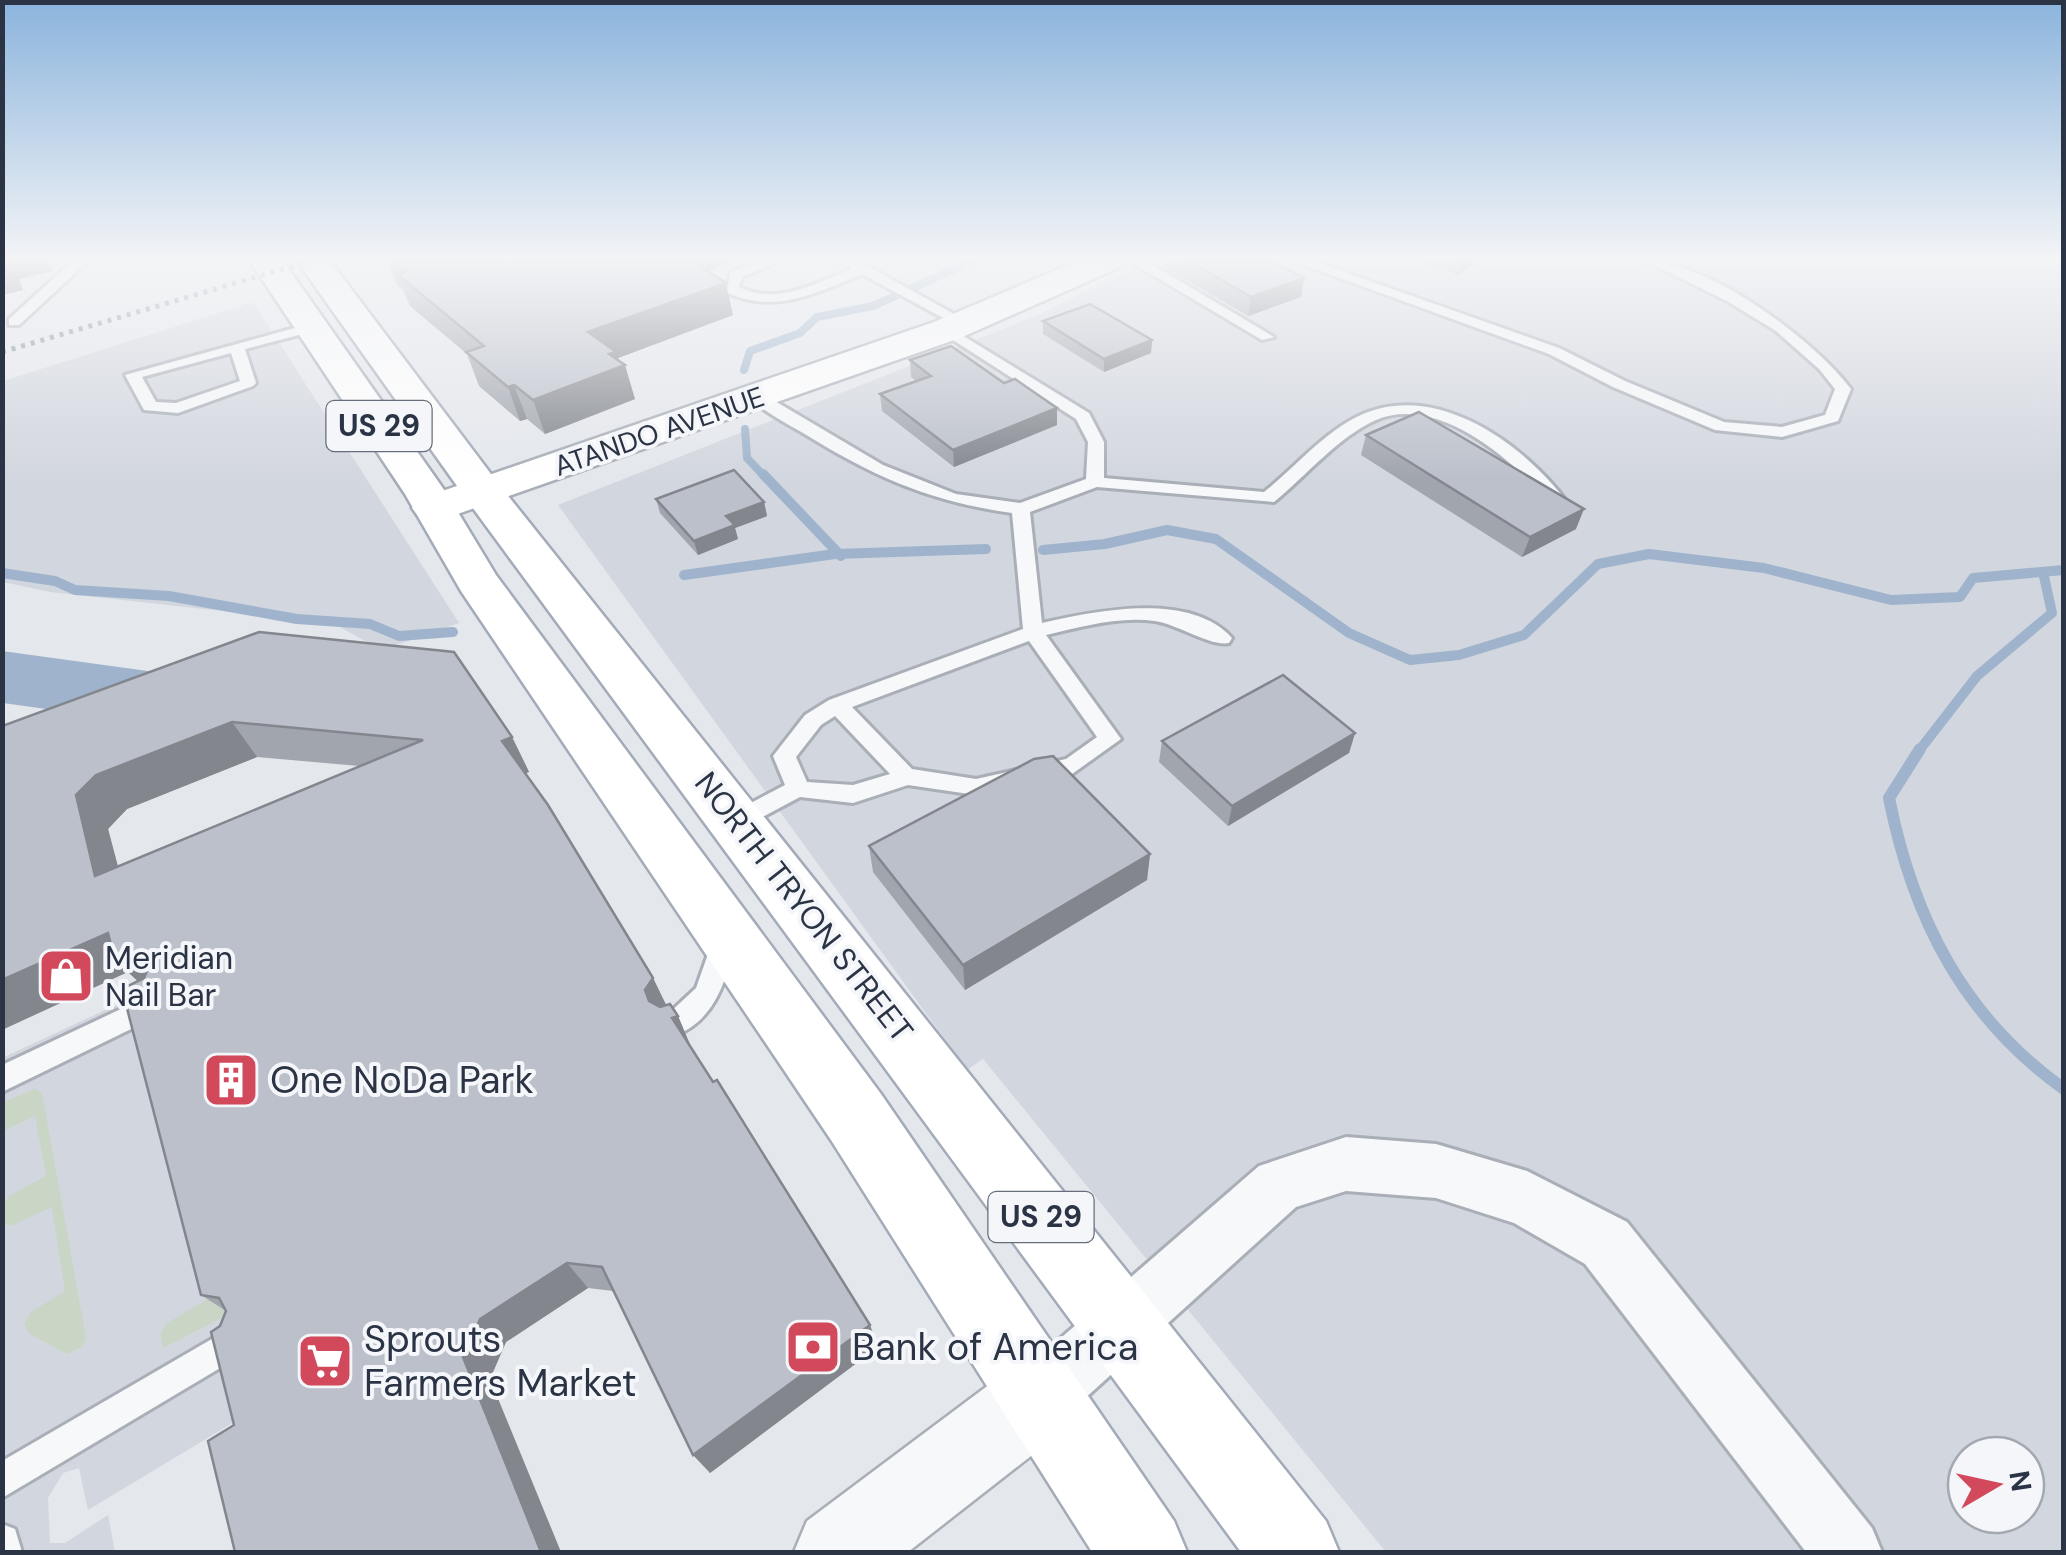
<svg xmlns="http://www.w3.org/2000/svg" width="2066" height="1555" viewBox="0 0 2066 1555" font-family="'DM Sans',sans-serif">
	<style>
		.built { fill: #d2d6de; fill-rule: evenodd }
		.green { fill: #c9d6c5 }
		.water { fill: #9fb4cc }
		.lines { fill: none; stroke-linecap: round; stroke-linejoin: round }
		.stream-far2 { stroke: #9fb4cc; stroke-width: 8 }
		.stream-far1 { stroke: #9fb4cc; stroke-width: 10 }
		.stream { stroke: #9fb4cc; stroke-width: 12 }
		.service-casing { stroke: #a9aeb7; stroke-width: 6 }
		.minor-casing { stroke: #a9aeb7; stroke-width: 6 }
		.tertiary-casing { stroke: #a9aeb7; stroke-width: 5 }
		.secondary-casing { stroke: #a9aeb7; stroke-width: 5 }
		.primary-casing { stroke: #a3abb8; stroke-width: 5 }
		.service { fill: #f7f8fa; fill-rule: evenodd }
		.minor { fill: #f7f8fa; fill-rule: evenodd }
		.tertiary { fill: #f7f8fa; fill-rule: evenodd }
		.secondary { fill: #fff; fill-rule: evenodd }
		.primary { fill: #fff; fill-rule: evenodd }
		.rail { stroke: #7d8696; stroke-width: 5; stroke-dasharray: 4 6; stroke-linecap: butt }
		.wall { fill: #a1a5ae; fill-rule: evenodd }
		.shaded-wall { fill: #83868d }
		.building { fill: #bbc0ca; stroke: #83868d; stroke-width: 2.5; fill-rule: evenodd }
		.labels { text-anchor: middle; stroke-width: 8; stroke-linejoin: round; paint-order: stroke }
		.far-street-label { font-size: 28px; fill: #2b3445; stroke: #f4f6f9 }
		.shield { fill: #f4f6f9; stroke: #676e7b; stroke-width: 2.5 }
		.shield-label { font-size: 30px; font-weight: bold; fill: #2b3445 }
		.street-label { font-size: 32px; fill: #2b3445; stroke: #f4f6f9 }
		.poi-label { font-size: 32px; fill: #2b3445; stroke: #f4f6f9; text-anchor: start }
		.near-poi-label { font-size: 38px; fill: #2b3445; stroke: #f4f6f9; text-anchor: start }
	</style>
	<rect width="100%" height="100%" fill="#e4e7ec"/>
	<g class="built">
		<path d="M1151 261H2063V1552H1386L983 1059 967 1070 558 505 1038 315ZM1966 1455H2026V1515H1966Z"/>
		<polygon points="253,302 459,623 382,650 332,623 50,592 3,582 3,381"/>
		<polygon points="243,946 239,1419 88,1510 79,1468 63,1473 48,1498 50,1543 65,1543 108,1515 115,1552 3,1552 2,1058"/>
	</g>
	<g class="green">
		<polygon points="35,1089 42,1093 86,1338 83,1346 67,1354 30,1334 24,1324 31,1312 65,1291 52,1207 13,1225 6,1225 3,1206 9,1196 46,1176 35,1116 3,1131 3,1102"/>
		<polygon points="230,1286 237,1310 163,1348 161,1333 167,1323"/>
	</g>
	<polygon class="water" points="2,651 184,676 89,715 3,703"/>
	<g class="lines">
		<g class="stream-far2">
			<polyline points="744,370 750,351 800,333 817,317 873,306 972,261"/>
			<polyline points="745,429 747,458 765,477"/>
		</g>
		<g class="stream-far1">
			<polyline points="763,474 841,556"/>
			<polyline points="1043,550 1105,544 1167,530 1216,539 1349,633 1410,660 1459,655 1524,635 1598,564 1649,554 1764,568 1891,600 1960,597 1973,578 2064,570"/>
			<polyline points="2,573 55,581 75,590 169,596 297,619 370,624 399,636 453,632"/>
			<polyline points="684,575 835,554 986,549"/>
			<polyline points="1918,752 1977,676 2052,613 2043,572"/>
		</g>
		<path class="stream" d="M1920 749 1889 798C1913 918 1963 1017 2064 1089"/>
		<g class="service-casing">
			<g id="service">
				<polygon points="73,261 88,261 19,325 9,325 9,319"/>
				<path d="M760 261H780L742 277 739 287C777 306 816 283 852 269L847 261H859L970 323 958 326 862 274C817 293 774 315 726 292L731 272Z"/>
				<polygon points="1129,261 1146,261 1274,337 1262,340"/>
				<path d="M1293 261H1313L1559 348 1625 381 1724 422 1782 427 1825 415 1835 389 1819 369 1776 331 1727 301 1646 261C1708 261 1814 340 1851 389L1838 421 1782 437 1715 430 1613 387 1549 354Z"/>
				<path d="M309 324 314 325V331L245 349 256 383 253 386 178 413 144 410 125 375ZM231 353 240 381 176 403 156 402 142 377Z"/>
				<path d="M947 326 1089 413 1104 442V478L1264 492C1296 467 1329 426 1368 412 1442 385 1524 445 1567 502L1564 506H1552C1516 462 1438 393 1376 420 1338 437 1306 476 1274 502L1097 487 1030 512 1042 623C1095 611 1190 591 1232 638L1229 643C1211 647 1177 624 1155 621 1118 616 1081 627 1046 635L1121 739 1072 774 976 795 908 785 853 803 800 797 744 827H728L724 821 728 815 785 785 773 756 805 715 829 700 1023 629 1012 513C933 502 876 478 808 436 788 424 765 413 749 397L763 394 883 465 956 494 1020 503 1086 479 1088 442 1076 419 942 333 940 330ZM1029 641 1097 737 1066 759 976 779 912 769 852 707ZM835 716 890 774 853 785 807 782 796 757 821 725Z"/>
				<path d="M723 934 732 937 736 945C725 981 715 1020 676 1035L667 1031 663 1023 667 1015 696 988 714 937Z"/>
				<polygon points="157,992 166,996 170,1004 166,1012 2,1092 2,1065"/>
				<polygon points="241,1322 252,1327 257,1338 252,1349 2,1498 2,1461"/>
				<polygon points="2,1524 15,1529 22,1552 2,1552"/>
			</g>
		</g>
		<g class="minor-casing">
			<polygon id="minor" points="1346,1137 1436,1144 1527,1171 1627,1222 1872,1528 1882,1552 1806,1552 1585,1264 1514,1223 1436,1198 1346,1191 1296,1207 1061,1420 1039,1430 1017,1420 1007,1398 1017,1376 1259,1166"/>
		</g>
		<g class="tertiary-casing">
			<polygon id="tertiary" points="1039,1357 1068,1369 1080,1398 1068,1427 908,1552 794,1552 807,1521 1010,1369"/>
		</g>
		<g class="secondary-casing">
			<polygon id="secondary" points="1078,261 1122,261 1118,268 960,338 449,517 434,521 419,517 412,508 419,499 934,322"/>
		</g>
		<g class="primary-casing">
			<g id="primary">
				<polygon points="250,261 283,261 447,494 496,575 881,1094 1174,1521 1187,1552 1092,1552 831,1140 461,591 405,494"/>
				<polygon points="297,261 330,261 497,482 1326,1521 1339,1552 1241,1552 467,500"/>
			</g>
		</g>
		<use href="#service" class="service"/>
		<use href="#minor" class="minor"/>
		<use href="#tertiary" class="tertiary"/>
		<use href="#secondary" class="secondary"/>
		<use href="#primary" class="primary"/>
		<polyline class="rail" points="2,352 310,261"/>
	</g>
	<g class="wall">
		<polygon points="387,261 734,261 708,271 733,315 618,358 635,399 545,434 527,419 520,421 479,386 467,354 410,306 403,290 397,285"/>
		<polygon points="1167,261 1270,261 1301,297 1248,316 1166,268"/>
		<polygon points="1414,261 1477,261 1458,275"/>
		<polygon points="1043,321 1152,340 1151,353 1104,372 1043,334"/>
		<polygon points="910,360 1004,383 1057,425 954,467 882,411 880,394 916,381 911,377"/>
		<polygon points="1366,435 1576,529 1522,557 1361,455"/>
		<polygon points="656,499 764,502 767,516 735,528 738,539 698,555 660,513"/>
		<path d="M259 632 512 737 529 772 525 773 653 978 666 1005 678 1016 691 1047 878 1347 710 1473 613 1291 588 1288 506 1342 490 1379 234 1425 220 1326 226 1311 201 1295 138 981 128 972 2 726ZM257 757 359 766 118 866 108 829 127 809Z"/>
		<polygon points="1355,733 1349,753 1228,826 1159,762 1162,741"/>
		<polygon points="869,846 1150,854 1147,880 965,990 873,872"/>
	</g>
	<g class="shaded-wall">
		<polygon points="5,261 48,261 53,271 19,279 23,290 2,295 2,267"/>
		<polygon points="675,261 734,261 680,281"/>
		<polygon points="1462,261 1477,261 1458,275"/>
		<polygon points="1304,278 1301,297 1248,316 1251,297"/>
		<polygon points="726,283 733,315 618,358 620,367 625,365 635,399 545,434 533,400 588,332"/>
		<polygon points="1152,340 1151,353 1104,372 1104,359"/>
		<polygon points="514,385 527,419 520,421 508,387"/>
		<polygon points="1057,408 1057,425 954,467 953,450"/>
		<polygon points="764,502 767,516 735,528 738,539 698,555 694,541 726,516"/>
		<polygon points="1584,509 1576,529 1522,557 1530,537"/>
		<polygon points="232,722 257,757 127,809 108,829 129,909 95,876 76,795 96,775"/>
		<polygon points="1355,733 1349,753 1228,826 1232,806"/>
		<polygon points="512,737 529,772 519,776 502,741"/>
		<polygon points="1150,854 1147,880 965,990 963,965"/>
		<polygon points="108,933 164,985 149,992 128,972 2,1030 2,980"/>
		<polygon points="653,978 668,1009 660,1021 649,1001 645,990"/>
		<polygon points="678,1016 691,1047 672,1018"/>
		<polygon points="567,1263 588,1288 506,1342 490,1379 561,1552 541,1552 463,1357 480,1319"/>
		<polygon points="870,1325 878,1347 710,1473 693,1455"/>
	</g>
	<g class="building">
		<polygon points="393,261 692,261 726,283 588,332 616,352 609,354 625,365 533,400 514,385 508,387 466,352 484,346 397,274 406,271"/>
		<polygon points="1189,261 1270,261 1304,278 1251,297"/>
		<polygon points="1090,304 1152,340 1104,359 1043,321"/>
		<polygon points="951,346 1004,383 1015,379 1057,408 953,450 880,394 931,376 910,360"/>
		<polygon points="1419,412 1584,509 1530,537 1366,435"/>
		<polygon points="734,470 764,502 726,516 735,525 694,541 656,499"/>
		<path d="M259 632 454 652 512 737 502 741 548 805 653 978 645 990 649 1001 660 1007 670 1004 678 1016 672 1018 713 1082 717 1080 870 1325 693 1455 602 1267 567 1263 480 1319 463 1357 541 1552H235L208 1441 234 1425 211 1332 220 1326 226 1311 219 1298 201 1295 122 989 144 978 149 966 145 958 131 952 115 960 108 933 2 980V726ZM232 722 423 740 95 876 76 795 96 775Z"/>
		<polygon points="1283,675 1355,733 1232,806 1162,741"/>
		<polygon points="1053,756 1150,854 963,965 869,846 1034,759"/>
	</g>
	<linearGradient id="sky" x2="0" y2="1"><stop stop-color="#8bb4dd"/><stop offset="0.54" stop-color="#f3f4f6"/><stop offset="1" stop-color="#f3f4f6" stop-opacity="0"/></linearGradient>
	<rect width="2066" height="479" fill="url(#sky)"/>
	<defs>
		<g id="shop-square" transform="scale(2.875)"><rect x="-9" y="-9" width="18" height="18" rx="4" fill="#d1495b" stroke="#f4f6f9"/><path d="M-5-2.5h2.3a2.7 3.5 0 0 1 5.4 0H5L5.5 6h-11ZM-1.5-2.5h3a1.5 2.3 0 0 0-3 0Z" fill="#fff"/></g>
		<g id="building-square" transform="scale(2.875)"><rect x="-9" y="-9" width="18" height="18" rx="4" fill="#d1495b" stroke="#f4f6f9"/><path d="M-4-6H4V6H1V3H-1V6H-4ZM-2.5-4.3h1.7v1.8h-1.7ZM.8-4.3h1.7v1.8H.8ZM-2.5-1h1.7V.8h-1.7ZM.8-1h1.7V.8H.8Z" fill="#fff"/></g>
		<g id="bank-square" transform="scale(2.875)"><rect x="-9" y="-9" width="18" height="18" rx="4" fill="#d1495b" stroke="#f4f6f9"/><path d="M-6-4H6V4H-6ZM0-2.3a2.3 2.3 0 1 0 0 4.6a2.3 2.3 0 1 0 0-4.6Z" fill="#fff"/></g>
		<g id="supermarket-square" transform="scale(2.875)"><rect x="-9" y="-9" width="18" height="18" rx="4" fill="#d1495b" stroke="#f4f6f9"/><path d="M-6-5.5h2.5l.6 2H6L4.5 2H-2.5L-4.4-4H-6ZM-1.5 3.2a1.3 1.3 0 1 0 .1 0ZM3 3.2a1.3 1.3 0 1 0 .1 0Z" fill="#fff"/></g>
	</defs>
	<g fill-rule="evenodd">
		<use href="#shop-square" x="66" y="976"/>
		<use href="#building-square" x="231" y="1080"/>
		<use href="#bank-square" x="813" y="1347"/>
		<use href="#supermarket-square" x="325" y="1361"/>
	</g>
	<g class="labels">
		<g class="far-street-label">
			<text transform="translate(659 431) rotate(-19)" y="10">ATANDO AVENUE</text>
		</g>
		<g class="shield">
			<rect x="326.5" y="401" width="105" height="50" rx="8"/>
			<rect x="988.5" y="1192" width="105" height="50" rx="8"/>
		</g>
		<g class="shield-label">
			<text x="379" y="436">US 29</text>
			<text x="1041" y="1227">US 29</text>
		</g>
		<g class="street-label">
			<text transform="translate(804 907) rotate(52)" y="11">NORTH TRYON STREET</text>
		</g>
		<g class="poi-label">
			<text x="105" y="969">Meridian<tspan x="105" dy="37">Nail Bar</tspan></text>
		</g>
		<g class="near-poi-label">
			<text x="270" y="1093">One NoDa Park</text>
			<text x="364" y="1352">Sprouts<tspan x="364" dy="44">Farmers Market</tspan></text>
			<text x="852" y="1360">Bank of America</text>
		</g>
	</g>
	<rect width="2066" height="1555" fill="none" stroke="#2b3445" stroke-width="10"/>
	<g transform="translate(1996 1485) rotate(81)"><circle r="48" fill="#f4f6f9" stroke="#a4a8b1" stroke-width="2.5"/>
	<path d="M0-8L18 38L0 25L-18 38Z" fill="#d1495b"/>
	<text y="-15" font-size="28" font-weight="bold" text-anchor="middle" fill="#2b3445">N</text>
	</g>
</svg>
